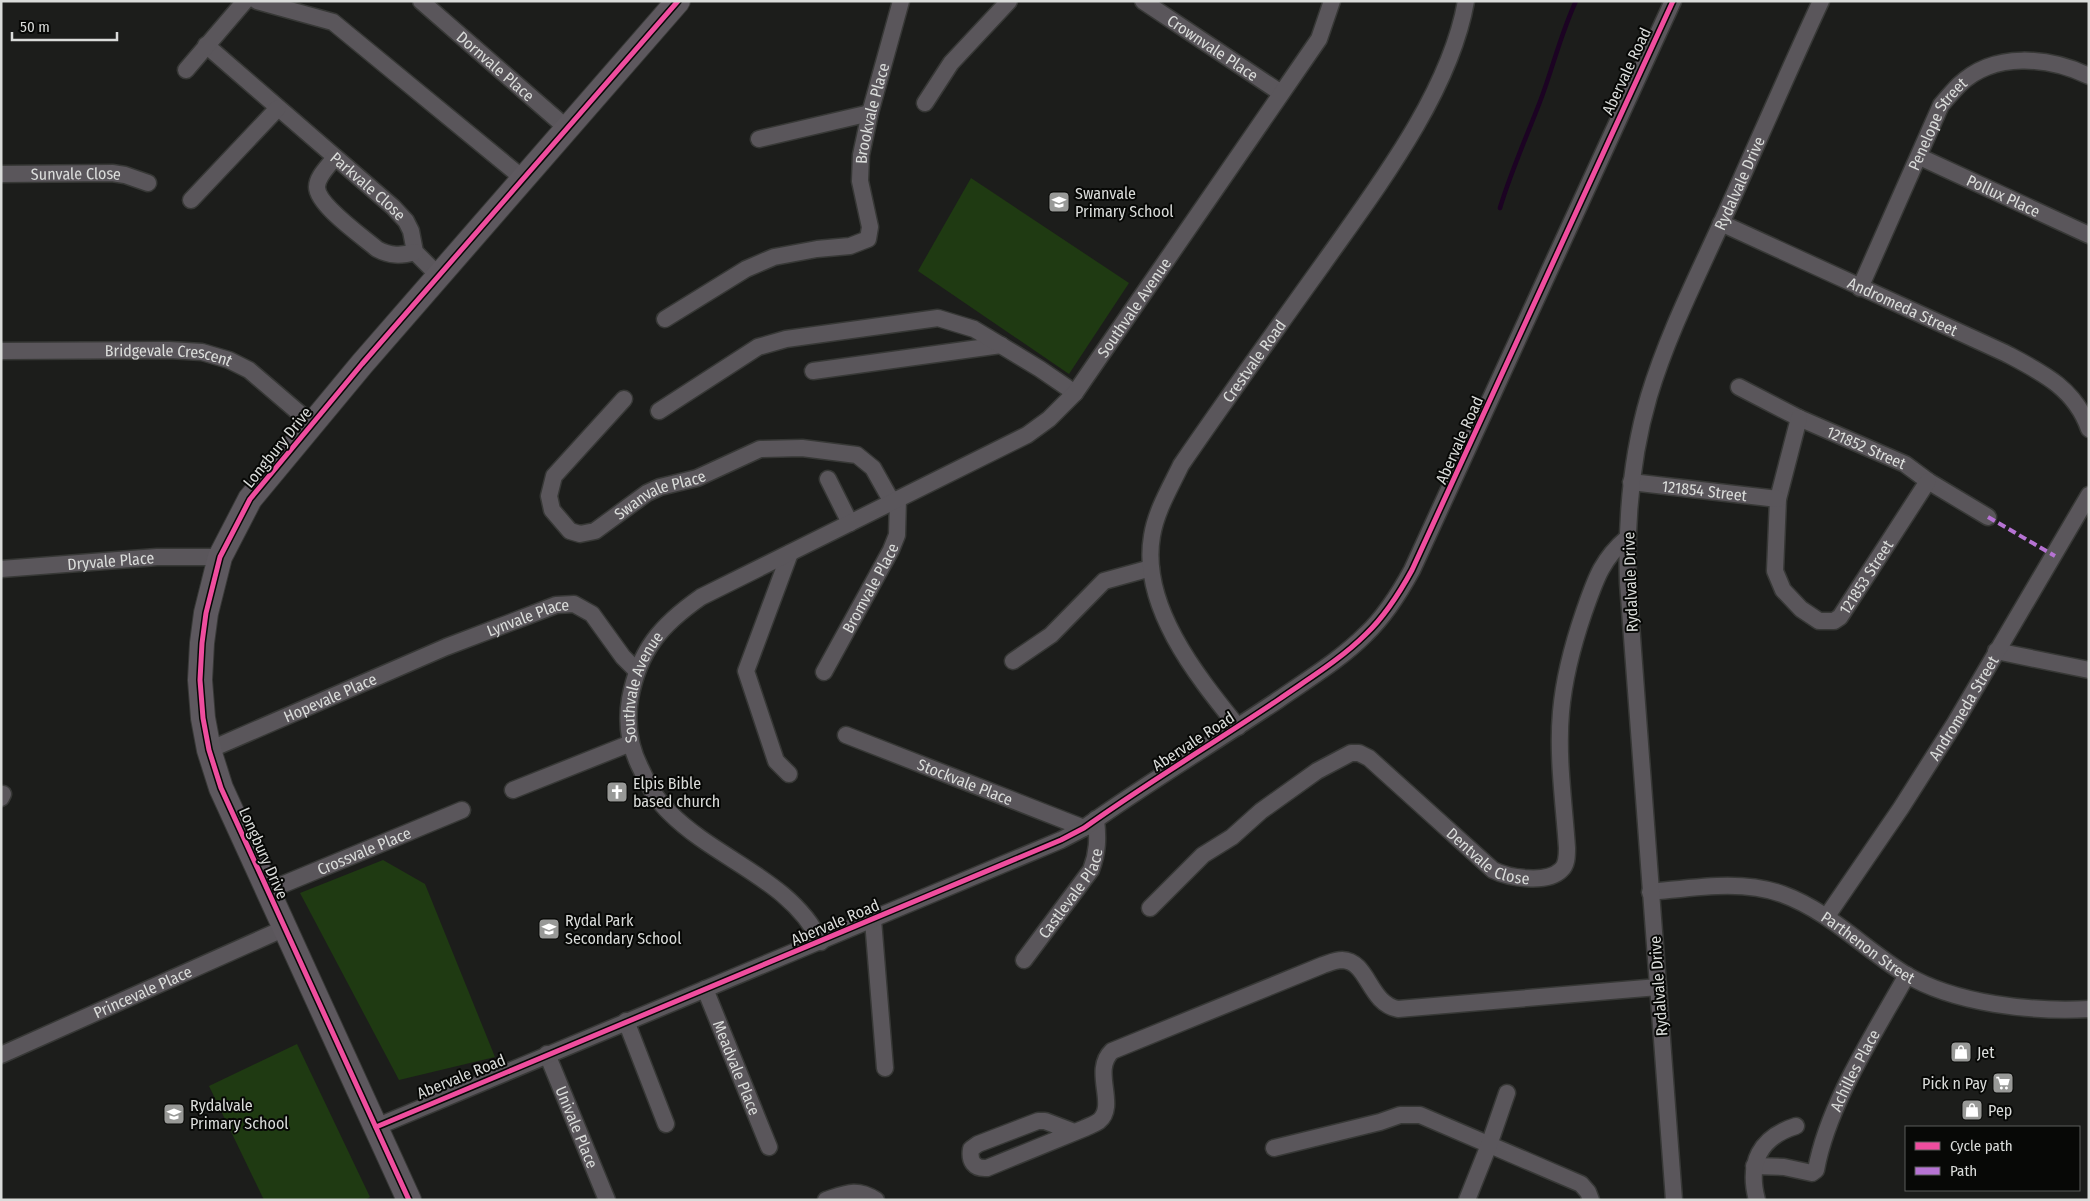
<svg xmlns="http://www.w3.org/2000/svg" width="2090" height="1201" viewBox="0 0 2090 1201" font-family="'Fira Sans Condensed',sans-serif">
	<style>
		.green { fill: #1f3a12 }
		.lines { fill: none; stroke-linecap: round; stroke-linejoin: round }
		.stream { stroke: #1c0323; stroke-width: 4.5 }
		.street-casing { stroke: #373836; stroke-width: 19 }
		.secondary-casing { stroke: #373836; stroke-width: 26 }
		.street { stroke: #5a565b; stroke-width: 16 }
		.secondary { stroke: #5d585e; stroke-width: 24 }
		.quiet { stroke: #b673d3; stroke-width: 4; stroke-dasharray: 8 4; stroke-linecap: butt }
		.cycleway-casing { stroke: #070806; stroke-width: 8 }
		.cycleway { stroke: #ef4d9e; stroke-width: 5 }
		.labels { text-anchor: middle; stroke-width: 4; stroke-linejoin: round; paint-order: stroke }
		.street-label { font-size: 16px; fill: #dadcda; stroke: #070806 }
		.poi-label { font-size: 16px; fill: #dadcda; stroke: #070806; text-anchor: start }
	</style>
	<rect width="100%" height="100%" fill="#1c1d1b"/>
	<g class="green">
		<polygon points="971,178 1129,283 1069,374 918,271"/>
		<polygon points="383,860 425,884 495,1057 399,1080 300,893"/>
		<polygon points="297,1044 370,1197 365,1200 264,1200 209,1086"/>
	</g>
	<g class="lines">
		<path class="stream" d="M1500 208C1511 171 1527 136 1541 99 1553 67 1561 33 1576 1"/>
		<g class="street-casing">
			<g id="street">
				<polyline points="257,1 333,22 525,180"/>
				<path id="s1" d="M421 1 569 130"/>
				<path id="s2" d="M1143 1 1281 93"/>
				<path id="s3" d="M206 45 393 207 406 221 411 231 415 252 440 277"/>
				<polyline points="186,70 245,1"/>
				<polyline points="925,103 951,63 1009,1"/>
				<polyline points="759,139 870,113"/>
				<path d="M335 157C329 166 317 176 317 187 317 205 363 237 377 249 390 256 401 256 415 252"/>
				<path id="s4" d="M1920 157 2089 235"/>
				<path id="s5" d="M1 174 112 173 125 175 148 183"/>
				<polyline points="191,200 278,108"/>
				<path id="s6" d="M1721 223 2005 353C2041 372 2075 388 2089 429"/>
				<path id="s7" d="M1860 288 1941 105C1947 98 1953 91 1959 85 1994 51 2049 57 2089 76"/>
				<path id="s8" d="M665 319 746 269 774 257 817 249 850 246 868 239 870 227 860 181 861 155 870 113 901 1"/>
				<path id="s9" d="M1 351 169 350 202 352 229 360 249 370 312 424"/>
				<polyline points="813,371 1001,345"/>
				<path id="s10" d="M1739 387 1799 418 1905 464 1928 481 1988 517"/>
				<path id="s11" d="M624 399 554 476 549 496 552 510 570 531 580 534 595 531 647 493 660 487 697 478 760 449 802 448 857 455 873 468 892 502"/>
				<polyline points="659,411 758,347 786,339 938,318 974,329 1040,369 1075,393"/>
				<path id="s12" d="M1799 418 1778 499 1775 571 1783 590 1801 609 1819 621H1834L1840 617 1928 481"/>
				<polyline points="828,479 850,523"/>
				<path id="s13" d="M1631 482 1778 499"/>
				<path id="s14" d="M1 569 157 557H220"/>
				<polyline points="1996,651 2089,670"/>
				<polyline points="1013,661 1051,635 1104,581 1151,568"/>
				<path id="s15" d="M824 672 891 550 897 535 898 499"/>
				<path id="s16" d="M1238 727C1197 676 1140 606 1152 536 1156 511 1170 488 1181 465 1227 398 1275 331 1323 264 1376 189 1450 93 1466 1"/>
				<path id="s17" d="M846 735 1084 828"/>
				<path id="s18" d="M209 750 446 647 556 605 574 604 592 614 623 657 637 671"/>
				<polyline points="789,774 776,761 746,671 790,553"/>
				<polyline points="513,790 631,743"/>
				<polyline points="1,798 3,794"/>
				<path id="s19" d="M267 891 462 810"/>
				<path id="s20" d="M1650 892C1693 888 1741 879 1782 894 1829 911 1863 948 1905 974 1955 1004 2032 1012 2089 1009"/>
				<path id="s21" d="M1150 908 1203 855 1232 837 1261 811 1317 771 1351 753H1359L1369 758 1493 870C1509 878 1547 884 1561 870 1567 865 1567 856 1567 848 1564 803 1557 757 1561 712 1564 677 1573 644 1584 612 1595 581 1601 560 1627 538"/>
				<path id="s22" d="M1827 916 1901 808 1955 723 2089 495"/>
				<polyline points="873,920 885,1068"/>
				<path id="s23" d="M821 942C791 880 717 860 670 813 657 801 648 785 641 769 630 748 626 723 630 699 639 650 661 625 701 597L1027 435 1049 419 1075 393 1319 39 1332 1"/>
				<path id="s24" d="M1024 960 1091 870C1098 852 1098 838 1096 819"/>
				<path id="s25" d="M705 989 769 1147"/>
				<polyline points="626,1021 666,1124"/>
				<path id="s26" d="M547 1054 607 1200"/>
				<path id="s27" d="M1 1055 285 928"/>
				<path d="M376 1127 1061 840 1084 828C1147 783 1214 743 1278 700 1308 679 1340 660 1366 634 1385 616 1400 592 1412 570L1673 1"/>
				<path d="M1074 1132 1045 1121H1038L978 1144 971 1149C969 1161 974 1169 987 1168L1085 1128C1089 1126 1095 1124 1099 1121 1118 1105 1091 1071 1112 1051L1323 965C1329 963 1336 960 1342 960 1369 961 1368 1003 1398 1009L1658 987"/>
				<polyline points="1274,1148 1380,1122 1400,1115 1420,1115 1581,1184 1588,1192 1591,1200"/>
				<path id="s28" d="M1754 1166 1784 1167 1812 1173 1816 1170C1828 1104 1874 1034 1907 975"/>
				<path d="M826 1200C847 1193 857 1188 876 1200"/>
				<polyline points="1467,1200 1489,1145 1507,1093"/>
				<path id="s29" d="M1674 1200 1628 583C1626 520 1631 457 1649 396 1668 333 1698 275 1725 215 1757 144 1788 72 1821 1"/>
				<path d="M1757 1200C1747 1163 1760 1137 1796 1126"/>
			</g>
		</g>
		<g class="secondary-casing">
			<polyline id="secondary" points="409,1200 221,788 209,750 203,718 200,680 202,643 206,613 220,557 250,499 362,364 678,1"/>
		</g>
		<use href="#street" class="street"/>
		<use href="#secondary" class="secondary"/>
		<polyline class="quiet" points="1988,517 2055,556"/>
		<g class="cycleway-casing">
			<g id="cycleway">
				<path d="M376 1127 1061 840 1084 828C1147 783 1214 743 1278 700 1308 679 1340 660 1366 634 1385 616 1400 592 1412 570L1673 1"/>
				<polyline points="409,1200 221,788 209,750 203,718 200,680 202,643 206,613 220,557 250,499 362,364 678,1"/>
			</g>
		</g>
		<use href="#cycleway" class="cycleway"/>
	</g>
	<defs>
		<g id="school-square" transform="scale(1.125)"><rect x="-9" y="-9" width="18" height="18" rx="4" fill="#989997" stroke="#070806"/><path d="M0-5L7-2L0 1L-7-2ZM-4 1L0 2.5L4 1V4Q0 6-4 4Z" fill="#fff"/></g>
		<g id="church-square" transform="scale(1.125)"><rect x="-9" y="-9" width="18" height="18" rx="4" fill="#989997" stroke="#070806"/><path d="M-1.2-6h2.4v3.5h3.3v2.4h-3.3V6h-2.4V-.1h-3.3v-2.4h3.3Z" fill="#fff"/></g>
		<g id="shop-square" transform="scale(1.125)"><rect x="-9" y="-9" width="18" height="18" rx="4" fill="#989997" stroke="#070806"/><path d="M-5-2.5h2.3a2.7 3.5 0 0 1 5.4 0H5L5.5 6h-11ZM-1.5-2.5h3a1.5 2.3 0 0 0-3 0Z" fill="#fff"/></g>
		<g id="supermarket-square" transform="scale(1.125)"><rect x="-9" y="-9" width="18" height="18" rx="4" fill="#989997" stroke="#070806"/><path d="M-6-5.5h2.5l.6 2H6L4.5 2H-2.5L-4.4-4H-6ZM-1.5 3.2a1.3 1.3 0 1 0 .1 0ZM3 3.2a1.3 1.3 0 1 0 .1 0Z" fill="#fff"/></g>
	</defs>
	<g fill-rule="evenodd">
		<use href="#school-square" x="1059" y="202"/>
		<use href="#church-square" x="617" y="792"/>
		<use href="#school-square" x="549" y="929"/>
		<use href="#shop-square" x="1961" y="1052"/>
		<use href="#supermarket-square" x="2003" y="1083"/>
		<use href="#shop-square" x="1972" y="1110"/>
		<use href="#school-square" x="174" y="1114"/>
	</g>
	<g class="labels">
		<g class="street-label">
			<text dy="6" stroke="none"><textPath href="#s2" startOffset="84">Crownvale Place</textPath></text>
			<text dy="6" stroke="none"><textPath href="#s1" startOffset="99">Dornvale Place</textPath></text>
			<text transform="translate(1626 71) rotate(-65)" y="6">Abervale Road</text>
			<text dy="6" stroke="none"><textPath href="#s8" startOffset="350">Brookvale Place</textPath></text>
			<text dy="6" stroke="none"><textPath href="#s7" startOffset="182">Penelope Street</textPath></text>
			<text dy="6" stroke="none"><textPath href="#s5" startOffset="75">Sunvale Close</textPath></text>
			<text dy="6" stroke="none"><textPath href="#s29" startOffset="1039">Rydalvale Drive</textPath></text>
			<text dy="6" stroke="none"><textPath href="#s3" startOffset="215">Parkvale Close</textPath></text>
			<text dy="6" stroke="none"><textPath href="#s4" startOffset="92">Pollux Place</textPath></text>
			<text dy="6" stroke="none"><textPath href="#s23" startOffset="986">Southvale Avenue</textPath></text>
			<text dy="6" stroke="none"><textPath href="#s6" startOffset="200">Andromeda Street</textPath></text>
			<text dy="6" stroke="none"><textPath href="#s9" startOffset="168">Bridgevale Crescent</textPath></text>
			<text dy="6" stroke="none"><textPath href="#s16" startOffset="420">Crestvale Road</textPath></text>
			<text transform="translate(1459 440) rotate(-66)" y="6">Abervale Road</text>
			<text transform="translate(277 447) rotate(-51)" y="6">Longbury Drive</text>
			<text dy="6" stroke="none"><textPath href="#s10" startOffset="141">121852 Street</textPath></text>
			<text dy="6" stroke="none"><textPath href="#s13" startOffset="74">121854 Street</textPath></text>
			<text dy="6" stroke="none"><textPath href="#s11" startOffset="268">Swanvale Place</textPath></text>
			<text dy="6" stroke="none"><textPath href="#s14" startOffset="110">Dryvale Place</textPath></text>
			<text dy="6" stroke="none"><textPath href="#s12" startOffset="294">121853 Street</textPath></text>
			<text transform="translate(1630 582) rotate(-92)" y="6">Rydalvale Drive</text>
			<text dy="6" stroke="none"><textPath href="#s15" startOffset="96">Bromvale Place</textPath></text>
			<text dy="6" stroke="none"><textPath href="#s18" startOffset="346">Lynvale Place</textPath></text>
			<text dy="6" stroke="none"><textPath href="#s23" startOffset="340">Southvale Avenue</textPath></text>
			<text dy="6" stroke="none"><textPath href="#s18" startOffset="132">Hopevale Place</textPath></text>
			<text dy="6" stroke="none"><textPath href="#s22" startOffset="249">Andromeda Street</textPath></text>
			<text transform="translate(1193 741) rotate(-33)" y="6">Abervale Road</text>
			<text dy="6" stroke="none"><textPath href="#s17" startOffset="128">Stockvale Place</textPath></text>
			<text dy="6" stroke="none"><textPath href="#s19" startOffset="105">Crossvale Place</textPath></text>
			<text dy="6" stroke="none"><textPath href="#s21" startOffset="431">Dentvale Close</textPath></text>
			<text transform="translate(264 853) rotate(66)" y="6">Longbury Drive</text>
			<text dy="6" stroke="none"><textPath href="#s24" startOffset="82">Castlevale Place</textPath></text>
			<text transform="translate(835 922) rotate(-23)" y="6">Abervale Road</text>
			<text dy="6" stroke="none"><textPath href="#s20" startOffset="235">Parthenon Street</textPath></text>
			<text transform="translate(1658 986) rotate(-94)" y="6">Rydalvale Drive</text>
			<text dy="6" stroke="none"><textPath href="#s27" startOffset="155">Princevale Place</textPath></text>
			<text dy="6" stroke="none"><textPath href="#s25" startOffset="85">Meadvale Place</textPath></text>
			<text dy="6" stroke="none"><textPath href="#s28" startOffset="171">Achilles Place</textPath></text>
			<text transform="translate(461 1076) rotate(-22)" y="6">Abervale Road</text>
			<text dy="6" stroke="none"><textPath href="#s26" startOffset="79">Univale Place</textPath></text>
		</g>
		<g class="poi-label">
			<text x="1075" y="199">Swanvale<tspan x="1075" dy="18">Primary School</tspan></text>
			<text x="633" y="789">Elpis Bible<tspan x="633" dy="18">based church</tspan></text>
			<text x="565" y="926">Rydal Park<tspan x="565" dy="18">Secondary School</tspan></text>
			<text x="1977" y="1058">Jet</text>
			<text x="1987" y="1089" text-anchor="end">Pick n Pay</text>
			<text x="190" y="1111">Rydalvale<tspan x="190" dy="18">Primary School</tspan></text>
			<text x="1988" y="1116">Pep</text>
		</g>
	</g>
	<rect width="2090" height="1201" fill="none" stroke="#dadcda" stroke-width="5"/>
	<rect x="1905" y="1126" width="175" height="65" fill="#070806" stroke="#5b5d5b"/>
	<rect x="1915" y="1142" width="25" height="8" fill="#ef4d9e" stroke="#5b5d5b"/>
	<text x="1950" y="1151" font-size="15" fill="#dadcda">Cycle path</text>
	<rect x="1915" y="1167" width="25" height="8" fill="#b673d3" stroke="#5b5d5b"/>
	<text x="1950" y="1176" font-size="15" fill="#dadcda">Path</text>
	<path d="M12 32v8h105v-8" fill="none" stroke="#dadcda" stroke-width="2.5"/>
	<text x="20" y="32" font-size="15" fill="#dadcda" stroke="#070806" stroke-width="4" paint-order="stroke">50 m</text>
</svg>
